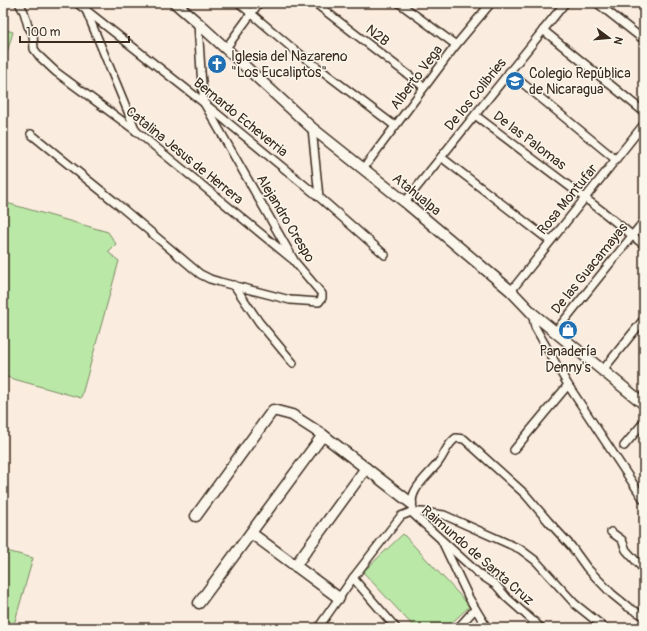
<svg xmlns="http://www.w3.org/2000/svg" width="647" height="631" viewBox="0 0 647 631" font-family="Pangolin,sans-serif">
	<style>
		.green { fill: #bae8a7; stroke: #7a8962 }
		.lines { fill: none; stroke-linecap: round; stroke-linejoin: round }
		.street-casing { stroke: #3b2a1e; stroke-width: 10 }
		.secondary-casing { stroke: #3b2a1e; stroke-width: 13 }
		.street { stroke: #fbf7ec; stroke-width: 7 }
		.secondary { stroke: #fbf7ec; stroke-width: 10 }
		.labels { text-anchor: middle; stroke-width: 3; stroke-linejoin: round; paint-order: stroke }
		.street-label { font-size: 14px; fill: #3b2a1e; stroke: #fbf7ec }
		.poi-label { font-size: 14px; fill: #3b2a1e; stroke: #fbf7ec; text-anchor: start }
	</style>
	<rect width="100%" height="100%" fill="#faecdf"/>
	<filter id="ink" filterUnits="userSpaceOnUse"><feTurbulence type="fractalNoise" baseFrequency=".025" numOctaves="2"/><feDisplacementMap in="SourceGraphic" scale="8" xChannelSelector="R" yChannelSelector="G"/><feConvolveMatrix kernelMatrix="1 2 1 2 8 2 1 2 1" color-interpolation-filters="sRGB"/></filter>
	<g filter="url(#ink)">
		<g class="green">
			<polygon points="3,29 13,32 3,66"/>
			<polygon points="3,202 108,232 116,244 108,252 119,261 81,398 3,376"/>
			<polygon points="403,534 470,606 446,628 415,628 363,572"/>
			<polygon points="3,550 33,558 13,628 3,628"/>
		</g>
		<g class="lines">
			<g class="street-casing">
				<g id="street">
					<polyline points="19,3 24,12 28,26 33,34 34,49 40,57 56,72 136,131 292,259"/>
					<polyline points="77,3 204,103 319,197 385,255"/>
					<polyline points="85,3 86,10 136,131"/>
					<polyline points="239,3 292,48 395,126"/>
					<polyline points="315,3 424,87"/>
					<polyline points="399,3 456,45"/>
					<polyline points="597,3 644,40"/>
					<polyline points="543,30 644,112"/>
					<polyline points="226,48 259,3"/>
					<polyline points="509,72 615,159"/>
					<polyline points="475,115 602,211 644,245"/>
					<polyline points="312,128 319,197"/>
					<polyline points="31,134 115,202 200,274 210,279 220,282 290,300 319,302 322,298 322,294 295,262 204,103 201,72 198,23"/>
					<polyline points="441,157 550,241"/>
					<polyline points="363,169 456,45 491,3"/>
					<polyline points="405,202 565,3"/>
					<polyline points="234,285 259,322 293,363"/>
					<polyline points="511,291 644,124"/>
					<polyline points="532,313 535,327 568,385 644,500"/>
					<polyline points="555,332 644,221"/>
					<polyline points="602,371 644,319"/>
					<polyline points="624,446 644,422"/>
					<polyline points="514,450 568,385"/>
					<polyline points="611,532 622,540 626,550 644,570"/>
					<polyline points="442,541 469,598 487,628"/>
					<polyline points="353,578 396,628"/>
					<path d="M318 628 353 578 401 516 411 512 413 508C407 491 429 475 438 463 445 454 447 444 456 438L464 439 525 494 548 521 571 546 587 568 612 594 628 607 644 616"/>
					<polyline points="458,628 475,609"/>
					<polyline points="529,628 535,622"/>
					<polyline points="541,628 507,598 496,585 478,573 411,512 422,512 444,515 520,549 536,561 575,604 605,628"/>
				</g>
			</g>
			<g class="secondary-casing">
				<g id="secondary">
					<polyline points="175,3 198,23 312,128 405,202 511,291 532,313 644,404"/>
					<polyline points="196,516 273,410 292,415 323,435 411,503"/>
					<polyline points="251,533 339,598"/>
					<polyline points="295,566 366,468"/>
					<polyline points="199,603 323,435"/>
				</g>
			</g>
			<use href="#street" class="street"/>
			<use href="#secondary" class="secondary"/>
		</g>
	</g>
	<defs>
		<g id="church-disc" transform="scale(1)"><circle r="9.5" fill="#1f6fb2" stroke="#fbf7ec"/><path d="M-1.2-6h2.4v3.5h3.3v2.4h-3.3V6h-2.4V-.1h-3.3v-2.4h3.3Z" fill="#fff"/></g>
		<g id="school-disc" transform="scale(1)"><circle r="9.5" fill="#1f6fb2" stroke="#fbf7ec"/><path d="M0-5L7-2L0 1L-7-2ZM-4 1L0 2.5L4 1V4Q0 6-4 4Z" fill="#fff"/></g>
		<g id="shop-disc" transform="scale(1)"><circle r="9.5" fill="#1f6fb2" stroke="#fbf7ec"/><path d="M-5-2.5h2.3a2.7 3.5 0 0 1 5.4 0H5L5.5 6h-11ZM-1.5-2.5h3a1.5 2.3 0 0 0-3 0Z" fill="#fff"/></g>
	</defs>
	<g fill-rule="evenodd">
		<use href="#church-disc" x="217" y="64"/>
		<use href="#school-disc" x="515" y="81"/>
		<use href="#shop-disc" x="568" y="330"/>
	</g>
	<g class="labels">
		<g class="street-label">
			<text transform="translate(378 35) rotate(38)" y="5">N2B</text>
			<text transform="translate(416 77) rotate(-53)" y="5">Alberto Vega</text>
			<text transform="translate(475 94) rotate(-51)" y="5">De los Colibries</text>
			<text transform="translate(241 117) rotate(39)" y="5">Bernardo Echeverria</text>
			<text transform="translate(530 140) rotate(37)" y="5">De las Palomas</text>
			<text transform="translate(185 155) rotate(39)" y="5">Catalina Jesus de Herrera</text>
			<text transform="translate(417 194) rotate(39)" y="5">Atahualpa</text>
			<text transform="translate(567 199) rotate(-51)" y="5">Rosa Montufar</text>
			<text transform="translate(286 218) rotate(59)" y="5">Alejandro Crespo</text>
			<text transform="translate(589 268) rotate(-51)" y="5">De las Guacamayas</text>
			<text transform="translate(478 555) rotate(41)" y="5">Raimundo de Santa Cruz</text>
		</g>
		<g class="poi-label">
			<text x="231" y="61">Iglesia del Nazareno<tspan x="231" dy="16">"Los Eucaliptos"</tspan></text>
			<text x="529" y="78">Colegio República<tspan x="529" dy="16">de Nicaragua</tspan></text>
			<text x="568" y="356" text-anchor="middle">Panadería<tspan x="568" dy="16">Denny's</tspan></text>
		</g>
	</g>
	<rect width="647" height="631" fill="none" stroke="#fbf7ec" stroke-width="16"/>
	<rect x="8" y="8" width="631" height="615" fill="none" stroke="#3b2a1e" stroke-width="1.5" filter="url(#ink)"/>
	<g transform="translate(609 38) rotate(106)" stroke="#fbf7ec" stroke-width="3" paint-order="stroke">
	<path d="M0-3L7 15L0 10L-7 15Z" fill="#3b2a1e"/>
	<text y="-6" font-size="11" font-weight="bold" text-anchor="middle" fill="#3b2a1e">N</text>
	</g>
	<path d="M20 36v6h109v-6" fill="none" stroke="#3b2a1e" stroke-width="2"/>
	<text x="26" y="36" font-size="12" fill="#3b2a1e" stroke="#fbf7ec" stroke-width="3" paint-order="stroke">100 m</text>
</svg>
